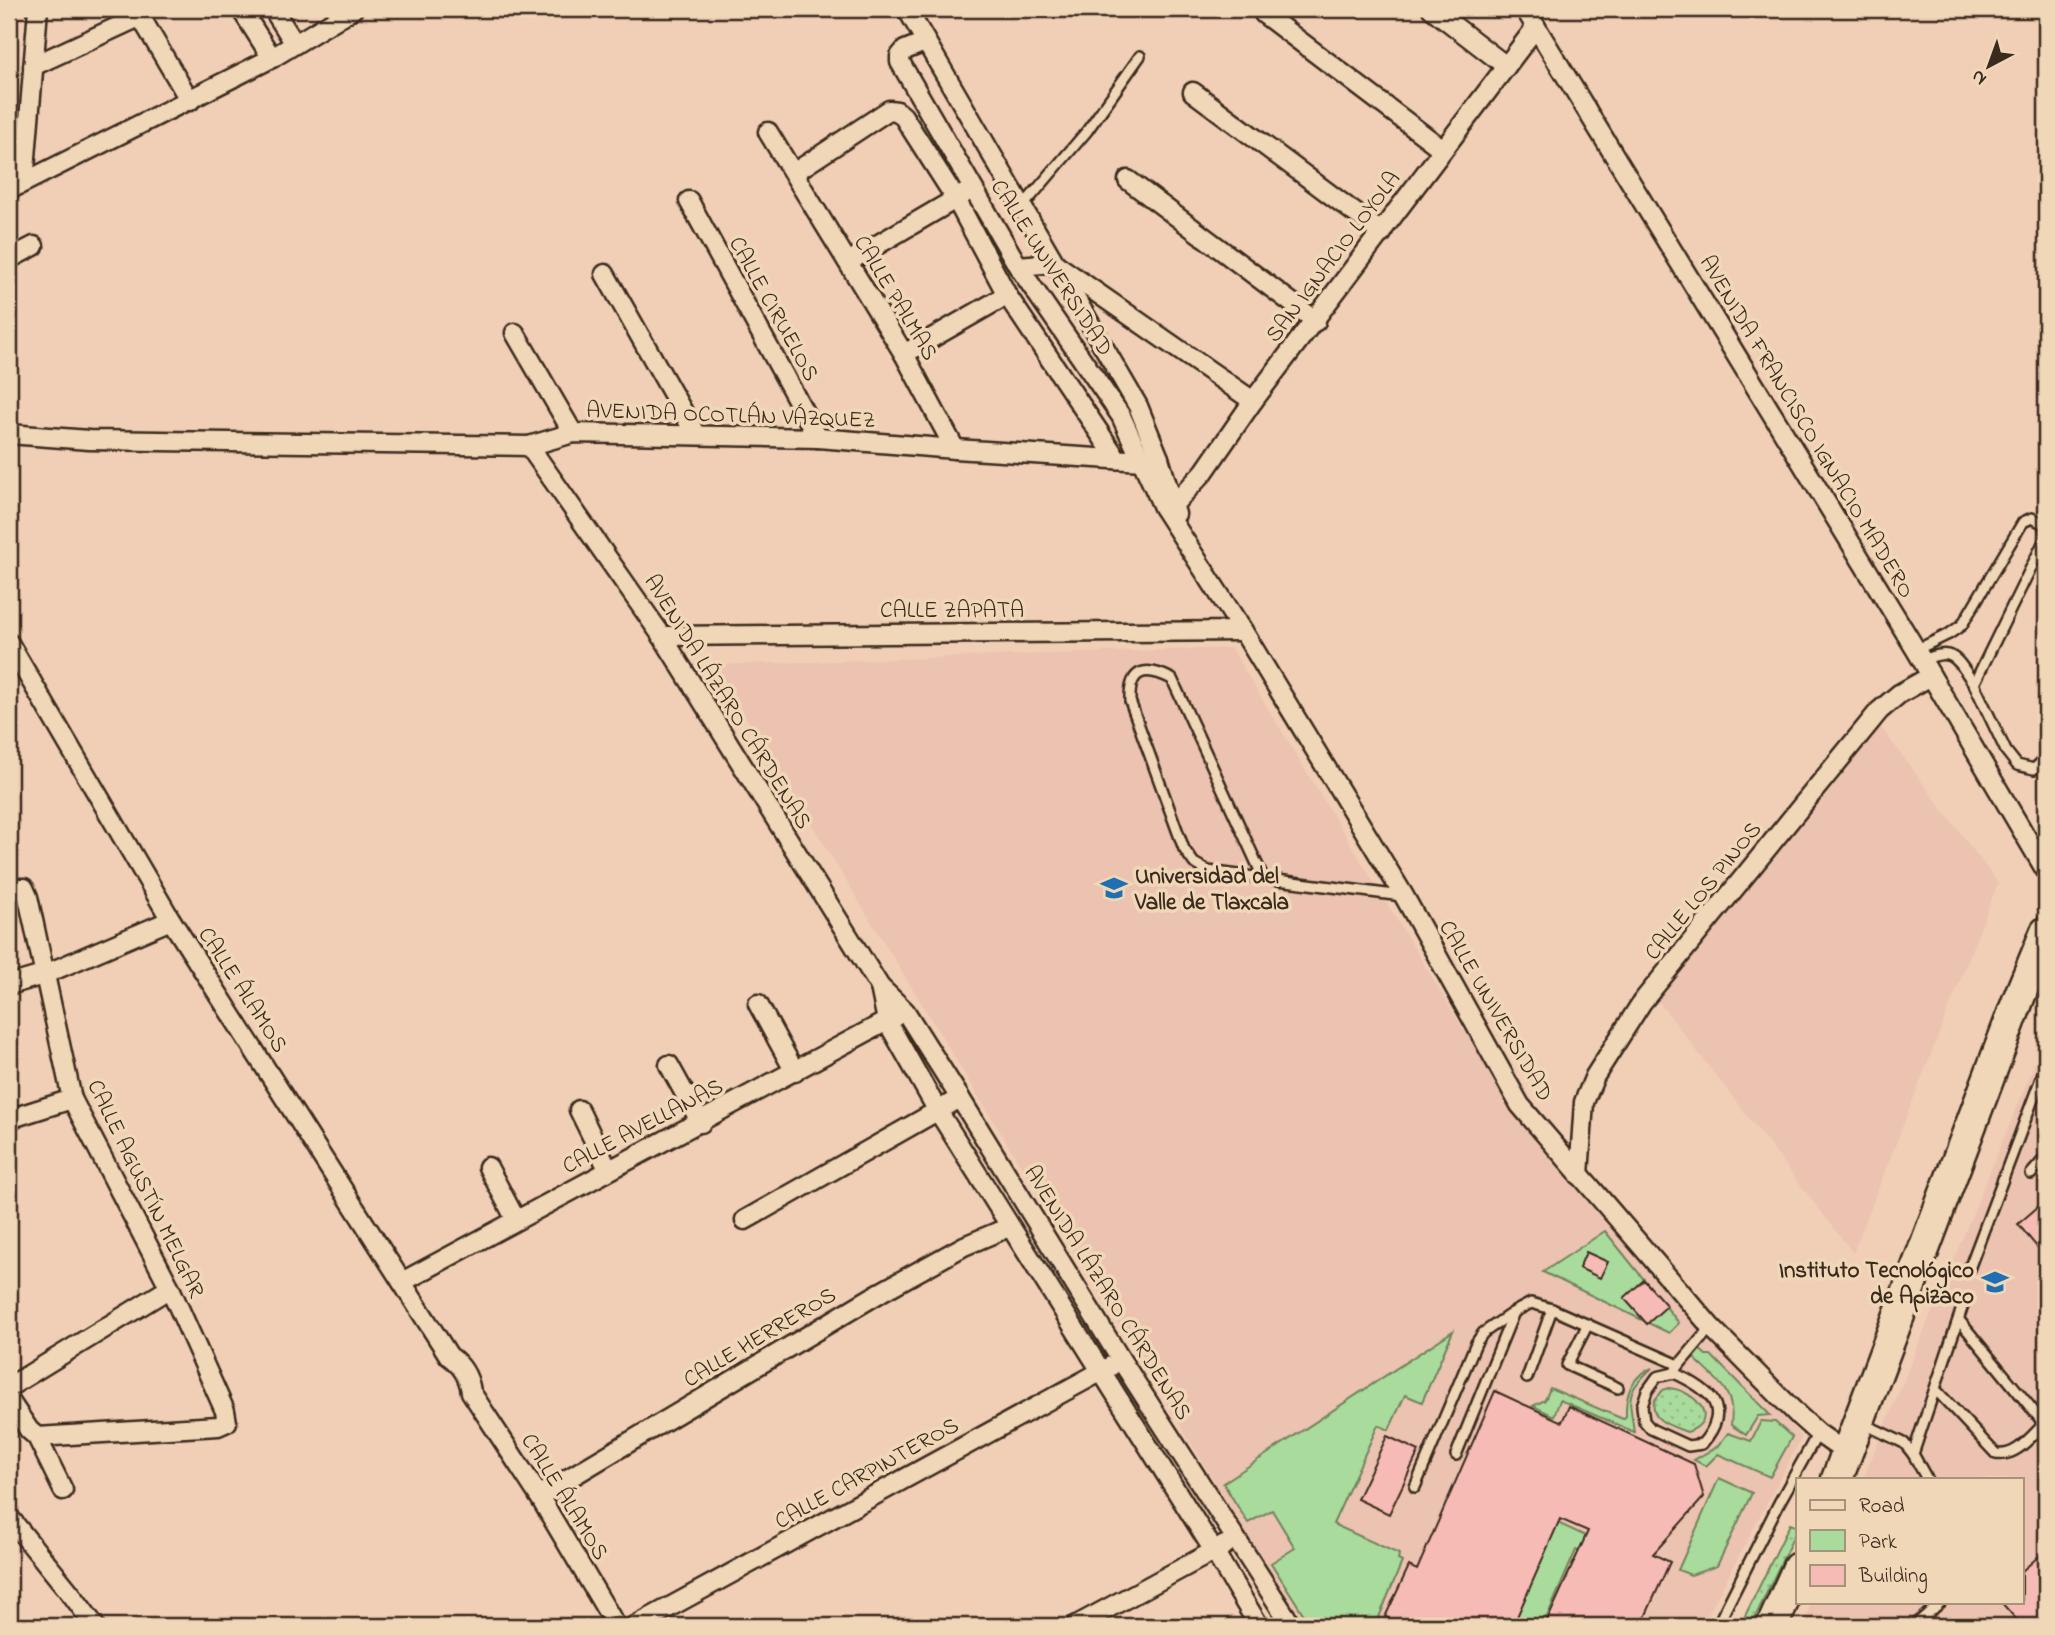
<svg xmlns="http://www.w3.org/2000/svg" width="2055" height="1635" viewBox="0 0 2055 1635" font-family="'Indie Flower',sans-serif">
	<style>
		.built { fill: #ebc3b0 }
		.green { fill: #a9db9c; stroke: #72825d; stroke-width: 2 }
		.garden { fill: url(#garden-dots); stroke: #72825d; stroke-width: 2 }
		.building { fill: #f6bbb5; stroke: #3b2a1e; stroke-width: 2 }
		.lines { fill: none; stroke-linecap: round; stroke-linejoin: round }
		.service-casing { stroke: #3b2a1e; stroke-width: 14 }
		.minor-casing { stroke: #3b2a1e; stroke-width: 23 }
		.primary-casing { stroke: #3b2a1e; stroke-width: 35 }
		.service { stroke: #efd7b7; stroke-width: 9 }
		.minor { stroke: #efd7b7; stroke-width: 18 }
		.primary { stroke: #efd7b7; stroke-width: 30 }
		.labels { text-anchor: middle; stroke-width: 7; stroke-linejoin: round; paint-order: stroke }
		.street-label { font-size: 23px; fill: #3b2a1e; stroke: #efd7b7 }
		.poi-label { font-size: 23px; font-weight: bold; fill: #3b2a1e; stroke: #efd7b7; text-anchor: start }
	</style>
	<defs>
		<pattern id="garden-dots" width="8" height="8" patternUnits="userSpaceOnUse" patternTransform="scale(1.75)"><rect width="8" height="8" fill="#a9db9c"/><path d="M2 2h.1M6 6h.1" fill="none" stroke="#92bc86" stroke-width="1.8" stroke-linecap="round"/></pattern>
	</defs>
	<rect width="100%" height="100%" fill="#f1cfb6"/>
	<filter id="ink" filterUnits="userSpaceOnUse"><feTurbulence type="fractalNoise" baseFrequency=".0143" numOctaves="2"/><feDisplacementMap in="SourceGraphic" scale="14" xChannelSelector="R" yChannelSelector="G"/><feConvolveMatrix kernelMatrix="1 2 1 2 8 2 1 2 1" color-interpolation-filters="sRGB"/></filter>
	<g filter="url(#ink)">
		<g class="built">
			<polygon points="1231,648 1513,1110 1608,1226 1802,1437 1702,1626 1303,1626 714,665"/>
			<polygon points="1880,726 1998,883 1853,1253 1656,998"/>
			<polygon points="2046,1036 2046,1626 1802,1626 1812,1602 2022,1602 2022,1479 1863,1479"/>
		</g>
		<g class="green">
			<polygon points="1605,1231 1679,1323 1669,1333 1543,1272"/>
			<polygon points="1453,1331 1422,1402 1405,1395 1389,1430 1378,1425 1333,1524 1399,1554 1398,1560 1402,1562 1377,1622 1385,1626 1311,1626 1271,1563 1295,1548 1272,1510 1248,1523 1223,1483"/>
			<path d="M1697 1347 1706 1355H1711L1770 1415 1758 1416 1746 1435 1731 1425C1736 1390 1716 1380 1694 1358Z"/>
			<path d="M1652 1368C1623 1395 1630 1397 1634 1432L1560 1400 1554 1416 1533 1406 1545 1400 1550 1388 1623 1419 1626 1416C1625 1396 1631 1376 1652 1368Z"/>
			<polygon points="1761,1421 1775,1422 1792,1437 1770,1477 1718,1454 1706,1466 1694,1460 1718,1446 1728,1433 1751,1441"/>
			<polygon points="1459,1477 1620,1552 1614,1567 1576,1550 1543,1626 1427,1626 1483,1502"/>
			<polygon points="1719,1478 1752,1493 1717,1566 1691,1575 1678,1570"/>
		</g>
		<g class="garden">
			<path d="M1669 1388C1695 1390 1722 1420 1687 1432 1672 1426 1650 1422 1654 1401L1663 1390Z"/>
			<polygon points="1790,1524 1798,1527 1751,1626 1740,1626"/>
		</g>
		<g class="building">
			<polygon points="2046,1200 2046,1258 2018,1224"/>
			<polygon points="1586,1252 1608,1262 1600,1278 1579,1268"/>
			<polygon points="1644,1280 1667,1306 1647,1324 1624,1298"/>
			<polygon points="1495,1391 1562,1422 1569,1406 1694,1464 1704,1497 1653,1554 1670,1562 1641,1626 1557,1626 1547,1621 1588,1531 1560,1519 1513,1626 1405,1626 1385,1617 1409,1566 1417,1570"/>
			<polygon points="1387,1436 1419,1451 1389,1514 1357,1499"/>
			<polygon points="2046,1550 2046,1626 2022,1626 2001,1602 2022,1602 2022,1571"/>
		</g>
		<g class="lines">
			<g class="service-casing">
				<g id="service">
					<polyline points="1023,206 1087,131 1140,56"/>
					<polyline points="1916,650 1949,634 1962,625 2023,522 2032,518 2044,524 2046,536"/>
					<path d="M1922 661C1954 645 1957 660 1974 684L2046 537"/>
					<polyline points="1974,684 2006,751 2017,765 2034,769 2046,758"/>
					<path d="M1263 877 1172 679C1146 666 1129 668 1130 701L1184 849 1194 863 1208 871 1402 896"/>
					<polyline points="2031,1174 2046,1157"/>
					<polyline points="1969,1269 2046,1065"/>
					<polyline points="1588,1324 1567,1365 1618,1388"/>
					<path d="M1674 1373C1709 1389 1734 1407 1702 1444L1688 1446 1651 1429 1644 1421 1642 1406 1647 1391 1657 1377 1674 1373 1679 1365"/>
					<polyline points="1527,1378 1552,1309"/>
					<path d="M1936 1390 1996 1454C2015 1457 2029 1439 2041 1427V1420L1959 1320"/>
					<polyline points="1862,1423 1904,1443 1913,1454"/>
					<polyline points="1456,1455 1514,1312 1531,1303 1552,1309 1679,1365 1711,1327"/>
					<polyline points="1927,1479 1913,1454 1964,1302"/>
					<polyline points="1415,1487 1476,1343 1483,1333 1512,1313"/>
					<polyline points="1717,1626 1779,1503 1818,1433"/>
					<polyline points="1914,1626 1941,1602"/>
				</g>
			</g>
			<g class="minor-casing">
				<g id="minor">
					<polyline points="136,9 190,101"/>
					<polyline points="241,9 272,58"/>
					<polyline points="273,9 295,44"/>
					<polyline points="907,9 1138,406 1159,458 1176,514"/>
					<polyline points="1432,9 1506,66"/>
					<polyline points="1525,9 1916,650 2046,871"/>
					<polyline points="1264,14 1442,149"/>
					<polyline points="925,42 905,50 900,56 900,62 1018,266 1121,416 1163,507 1243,631 1404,896 1520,1105 1711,1327 1799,1416 1818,1433 1848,1454"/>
					<polyline points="33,66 141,16"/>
					<polyline points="1193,92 1382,233"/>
					<polyline points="768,132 904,354 955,449"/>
					<polyline points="795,172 889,110 897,111 903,116 956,199 1007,295 1117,459"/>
					<polyline points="1128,180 1316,321"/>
					<polyline points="24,182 38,9"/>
					<polyline points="9,190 272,58 353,9"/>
					<polyline points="689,201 818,438"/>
					<polyline points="9,259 34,246"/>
					<polyline points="848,262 964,194"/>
					<polyline points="1018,266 1054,263 1253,401"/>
					<polyline points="605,274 696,435"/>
					<polyline points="515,333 573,433"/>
					<polyline points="904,354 1007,295"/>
					<polyline points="9,434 89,440 529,446 573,433 818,438 955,449 1143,461 1159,458"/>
					<polyline points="529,446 662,636 880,987 905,1011 960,1098 1121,1360 1292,1626"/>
					<polyline points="1163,507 1174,504 1204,472 1253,401 1536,27"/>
					<polyline points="662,636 1243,631"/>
					<path d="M9 643 171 920 449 1356C462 1365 469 1377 471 1392L539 1496 616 1626"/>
					<polyline points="9,888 24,888 28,897 72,1099 170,1288 225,1411 227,1422 218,1426 37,1437"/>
					<polyline points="9,985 43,975 171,920"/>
					<polyline points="880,987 887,1021 938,1111 1214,1551 1259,1626"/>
					<polyline points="758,1004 795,1072"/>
					<polyline points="669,1065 701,1123"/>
					<polyline points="579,1110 608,1169"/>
					<polyline points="9,1119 72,1099"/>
					<polyline points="488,1167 516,1220"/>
					<polyline points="1579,1175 1584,1102 1595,1076 1642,1002 1879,711 1899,694 1931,676"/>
					<polyline points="745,1220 960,1098"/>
					<path d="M402 1282C566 1192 732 1106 896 1016"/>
					<polyline points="9,1387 170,1288"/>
					<polyline points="9,1400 29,1430 37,1437 63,1490"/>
					<polyline points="539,1496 881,1292 964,1246 1009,1227"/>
					<polyline points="9,1517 72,1595 95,1626"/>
					<polyline points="635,1626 1111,1366"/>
					<polyline points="1075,1626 1225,1545"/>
				</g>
			</g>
			<g class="primary-casing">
				<g id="primary">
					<polyline points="1837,1479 2020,995 2046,932"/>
					<polyline points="1772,1626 1798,1568"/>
				</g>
			</g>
			<use href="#service" class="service"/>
			<use href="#minor" class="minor"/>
			<use href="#primary" class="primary"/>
		</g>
	</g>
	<defs>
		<g id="university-bare" transform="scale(2.1)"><path d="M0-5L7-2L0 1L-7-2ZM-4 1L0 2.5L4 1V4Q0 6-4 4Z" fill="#1f6fb2" stroke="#efd7b7" stroke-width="2.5" paint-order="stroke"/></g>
	</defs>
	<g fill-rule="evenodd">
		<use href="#university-bare" x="1114" y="888"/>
		<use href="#university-bare" x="1995" y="1282"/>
	</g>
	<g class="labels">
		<g class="street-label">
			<text transform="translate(1332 256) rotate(-53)" y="8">SAN IGNACIO LOYOLA</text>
			<text transform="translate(1053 267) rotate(57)" y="8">CALLE UNIVERSIDAD</text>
			<text transform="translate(897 297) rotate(59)" y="8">CALLE PALMAS</text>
			<text transform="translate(775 308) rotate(61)" y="8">CALLE CIRUELOS</text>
			<text transform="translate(731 414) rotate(2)" y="8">AVENIDA OCOTLÁN VÁZQUEZ</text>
			<text transform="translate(1808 426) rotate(59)" y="8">AVENIDA FRANCISCO IGNACIO MADERO</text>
			<text x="952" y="617">CALLE ZAPATA</text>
			<text transform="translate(729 701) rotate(58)" y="8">AVENIDA LÁZARO CÁRDENAS</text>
			<text transform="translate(1702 890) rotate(-51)" y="8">CALLE LOS PINOS</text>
			<text transform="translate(244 989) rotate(57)" y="8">CALLE ÁLAMOS</text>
			<text transform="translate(1497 1010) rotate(60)" y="8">CALLE UNIVERSIDAD</text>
			<text transform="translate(642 1125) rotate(-28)" y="8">CALLE AVELLANAS</text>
			<text transform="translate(147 1188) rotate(64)" y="8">CALLE AGUSTÍN MELGAR</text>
			<text transform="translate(1109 1292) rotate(58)" y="8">AVENIDA LÁZARO CÁRDENAS</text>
			<text transform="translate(759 1336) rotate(-31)" y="8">CALLE HERREROS</text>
			<text transform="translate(866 1472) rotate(-29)" y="8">CALLE CARPINTEROS</text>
			<text transform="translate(566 1496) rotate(58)" y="8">CALLE ÁLAMOS</text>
		</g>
		<g class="poi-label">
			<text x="1135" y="883">Universidad del<tspan x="1135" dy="26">Valle de Tlaxcala</tspan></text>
			<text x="1974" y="1277" text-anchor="end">Instituto Tecnológico<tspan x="1974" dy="26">de Apizaco</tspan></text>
		</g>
	</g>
	<rect width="2055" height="1635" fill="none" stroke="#efd7b7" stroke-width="35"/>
	<rect x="18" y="18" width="2020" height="1600" fill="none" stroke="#3b2a1e" stroke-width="2.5" filter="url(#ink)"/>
	<rect x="1796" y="1478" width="228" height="126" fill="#efd7b7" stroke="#a7927a" stroke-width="2"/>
	<rect x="1810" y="1500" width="35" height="10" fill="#efd7b7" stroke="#a7927a" stroke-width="2"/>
	<text x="1859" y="1512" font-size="21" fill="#3b2a1e">Road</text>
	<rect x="1810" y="1530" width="35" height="21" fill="#a9db9c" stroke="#a7927a" stroke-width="2"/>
	<text x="1859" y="1548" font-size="21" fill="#3b2a1e">Park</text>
	<rect x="1810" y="1565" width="35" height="21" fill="#f6bbb5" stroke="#a7927a" stroke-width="2"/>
	<text x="1859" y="1582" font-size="21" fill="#3b2a1e">Building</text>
	<g transform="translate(1989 66) rotate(221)" stroke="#efd7b7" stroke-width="5" paint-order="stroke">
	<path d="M0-5L12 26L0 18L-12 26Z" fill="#3b2a1e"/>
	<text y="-10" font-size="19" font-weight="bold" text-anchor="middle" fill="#3b2a1e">N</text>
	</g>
</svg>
